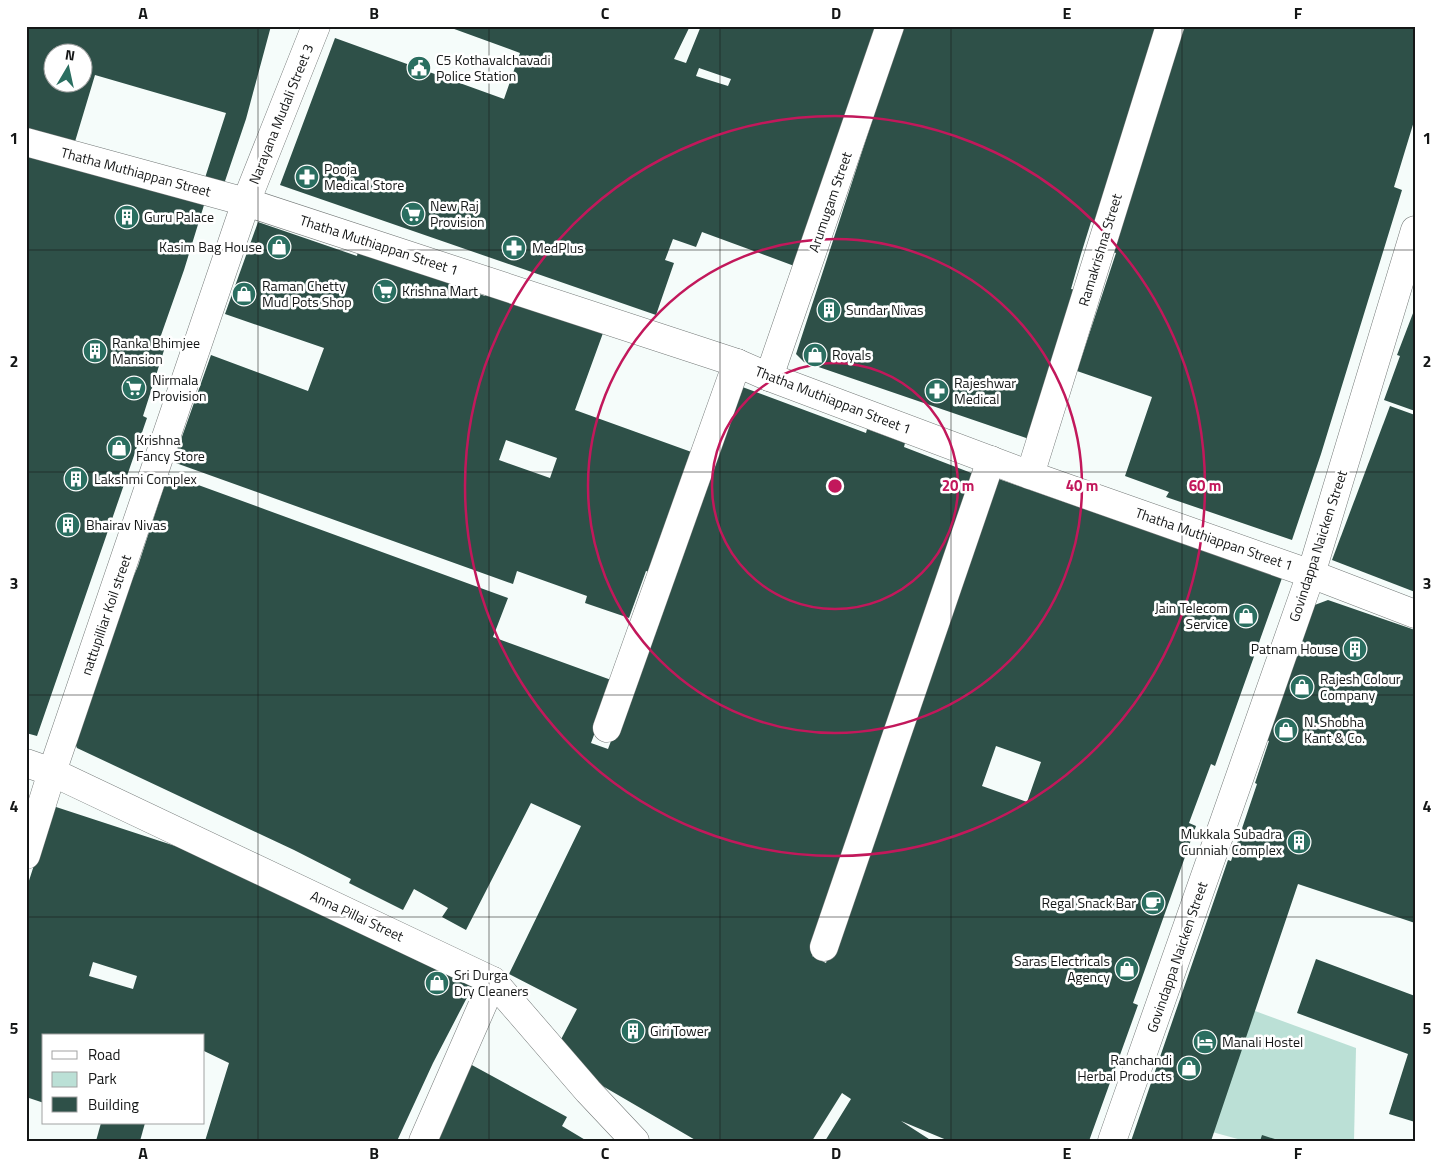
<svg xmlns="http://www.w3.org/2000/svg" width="1441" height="1167" viewBox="0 0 1441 1167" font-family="'Titillium Web',sans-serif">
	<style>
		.green { fill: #bbe0d6 }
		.building { fill: #2e5048; fill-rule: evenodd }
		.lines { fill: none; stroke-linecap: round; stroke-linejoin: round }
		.minor-casing { stroke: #747978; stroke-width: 29 }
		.minor { stroke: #fff; stroke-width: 28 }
		.grid { fill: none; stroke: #151717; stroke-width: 1; stroke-opacity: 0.55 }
		.ring { fill: none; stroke: #c2185b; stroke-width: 2.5 }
		.labels { text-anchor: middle; stroke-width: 5; stroke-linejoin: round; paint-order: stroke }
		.poi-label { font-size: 14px; fill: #151717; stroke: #fff; text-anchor: start }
		.street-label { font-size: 14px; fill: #151717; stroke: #fff }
		.centre { fill: #c2185b; stroke: #fff; stroke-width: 2.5 }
		.ring-label { font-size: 15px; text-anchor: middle; font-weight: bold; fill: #c2185b; stroke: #fff; stroke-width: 5; stroke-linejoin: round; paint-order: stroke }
		.neatline { fill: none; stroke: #151717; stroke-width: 2 }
		.grid-label { font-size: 16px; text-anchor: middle; font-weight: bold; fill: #151717 }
	</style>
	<rect width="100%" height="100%" fill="#f5fcfa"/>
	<polygon class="green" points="1217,997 1356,1048 1354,1141 1245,1141 1161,1118"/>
	<g class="building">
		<path d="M26 26H271L246 119 223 187 204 181 226 113 95 75 74 145 26 132ZM52 52H82V82H52Z"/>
		<path d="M446 26H690L674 59 686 63 701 26H881L797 267 702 232 696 247 673 239 665 260 674 263 656 315 280 185 335 38 504 99 520 53ZM699 68 731 79 728 86 696 76Z"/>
		<polygon points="903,26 1160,26 1095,223 1091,222 1081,254 1071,289 1077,290 1032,440 804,362 796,354"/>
		<polygon points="1182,26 1415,26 1415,118 1394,187 1402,190 1321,454 1292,540 1166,497 1169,492 1125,476 1152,397 1077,371 1116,253 1110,251"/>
		<polygon points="26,152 204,205 184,270 159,341 166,344 143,416 147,418 37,736 26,733"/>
		<path d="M258 222 357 256 358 251 485 296 487 292 603 333 575 410 697 454 654 573 646 571 629 618 585 603 587 596 517 571 513 584 173 462 211 355 308 391 324 348 225 314ZM506 440 557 458 550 478 499 460Z"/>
		<polygon points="1415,308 1415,411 1384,400 1400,356 1397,355"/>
		<path d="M737 385 866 433 867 429 905 443 904 447 974 474 841 884 812 956 826 963 993 477 1282 578 1215 766 1211 764 1189 823 1196 826 1133 1003 1138 1005 1089 1141H949L901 1121 932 1141H825L851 1099 842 1093 812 1141H697L582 1074 558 1045 577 1009 509 974 581 826 531 803 466 930 442 917 448 908 414 889 403 910 349 883 351 879 294 850 77 748 70 732 100 654 138 566 168 474 508 598 493 637 614 681 591 743 608 749 632 685ZM996 746 1041 762 1027 802 982 786Z"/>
		<polygon points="1390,406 1415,415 1415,592 1332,560"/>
		<polygon points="1328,600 1415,630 1415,923 1298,884 1211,1141 1131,1141 1228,860 1231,861 1257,784 1255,783 1269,741 1266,740 1312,606"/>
		<path d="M53 806 218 860 474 984 433 1063 397 1141H205L229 1063 204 1051V1036H44V1103L26 1097V890ZM93 962 137 976 133 989 89 976Z"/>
		<polygon points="1316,959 1415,996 1415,1122 1389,1114 1408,1054 1297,1013"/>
		<polygon points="470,1064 567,1117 562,1126 587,1141 428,1141"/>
		<polygon points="101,1123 145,1123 140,1141 96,1141"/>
		<polygon points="1262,1135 1278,1140 1278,1141 1260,1141"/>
	</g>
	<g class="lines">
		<g class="minor-casing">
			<g id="minor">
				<polyline points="26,142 246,202 737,363 769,377 1030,475 1311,574 1415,614"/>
				<polyline points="769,377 890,26"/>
				<polyline points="1030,475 1170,26"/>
				<polyline points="607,728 737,363"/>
				<polyline points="26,763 52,772 493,981 588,1091 635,1141"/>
				<polyline points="26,855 52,772 246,202 316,26"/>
				<polyline points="824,947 991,460"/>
				<polyline points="423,1141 493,981"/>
				<polyline points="1112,1141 1311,574 1415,230"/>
			</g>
		</g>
		<use href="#minor" class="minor"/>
	</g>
	<path class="grid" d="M258 26V1141M489 26V1141M720 26V1141M951 26V1141M1182 26V1141M26 250H1415M26 472H1415M26 695H1415M26 917H1415"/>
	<g class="ring">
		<circle cx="835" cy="486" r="123"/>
		<circle cx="835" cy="486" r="247"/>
		<circle cx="835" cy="486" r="370"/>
	</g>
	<defs>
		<g id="civic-disc" transform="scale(1.25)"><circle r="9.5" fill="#2a6e60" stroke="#fff"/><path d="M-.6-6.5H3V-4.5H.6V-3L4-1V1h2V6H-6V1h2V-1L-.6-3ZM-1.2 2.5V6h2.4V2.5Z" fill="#fff"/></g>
		<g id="pharmacy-disc" transform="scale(1.25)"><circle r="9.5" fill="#2a6e60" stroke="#fff"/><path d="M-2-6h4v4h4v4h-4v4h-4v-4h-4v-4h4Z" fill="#fff"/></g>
		<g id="supermarket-disc" transform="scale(1.25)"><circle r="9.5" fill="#2a6e60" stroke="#fff"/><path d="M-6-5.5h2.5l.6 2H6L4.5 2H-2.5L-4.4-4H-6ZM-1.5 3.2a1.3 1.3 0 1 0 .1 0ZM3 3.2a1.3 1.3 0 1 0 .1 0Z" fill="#fff"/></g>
		<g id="building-disc" transform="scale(1.25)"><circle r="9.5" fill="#2a6e60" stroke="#fff"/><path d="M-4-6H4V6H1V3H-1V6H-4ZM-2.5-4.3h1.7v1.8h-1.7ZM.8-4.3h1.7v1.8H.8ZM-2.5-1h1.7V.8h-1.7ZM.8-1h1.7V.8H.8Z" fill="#fff"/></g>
		<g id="shop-disc" transform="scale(1.25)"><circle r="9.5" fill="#2a6e60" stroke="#fff"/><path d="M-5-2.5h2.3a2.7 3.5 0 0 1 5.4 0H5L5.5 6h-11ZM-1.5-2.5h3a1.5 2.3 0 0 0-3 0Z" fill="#fff"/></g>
		<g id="cafe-disc" transform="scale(1.25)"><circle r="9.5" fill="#2a6e60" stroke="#fff"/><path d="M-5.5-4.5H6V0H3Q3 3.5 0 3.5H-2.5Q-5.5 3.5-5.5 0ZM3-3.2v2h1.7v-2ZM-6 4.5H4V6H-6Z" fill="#fff"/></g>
		<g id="hotel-disc" transform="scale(1.25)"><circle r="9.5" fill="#2a6e60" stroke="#fff"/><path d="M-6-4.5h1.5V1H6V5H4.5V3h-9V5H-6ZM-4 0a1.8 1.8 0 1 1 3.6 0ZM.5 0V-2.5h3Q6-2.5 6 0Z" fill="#fff"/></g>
	</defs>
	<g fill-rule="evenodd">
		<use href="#civic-disc" x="419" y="68"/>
		<use href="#pharmacy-disc" x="307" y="177"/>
		<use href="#supermarket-disc" x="413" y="214"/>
		<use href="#building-disc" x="127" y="217"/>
		<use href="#shop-disc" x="279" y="247"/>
		<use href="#pharmacy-disc" x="514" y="248"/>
		<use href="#supermarket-disc" x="385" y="291"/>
		<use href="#shop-disc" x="244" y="294"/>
		<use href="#building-disc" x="829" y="310"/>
		<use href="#building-disc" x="95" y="351"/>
		<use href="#shop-disc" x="815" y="355"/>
		<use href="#supermarket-disc" x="134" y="388"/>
		<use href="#pharmacy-disc" x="937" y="391"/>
		<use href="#shop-disc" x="119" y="448"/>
		<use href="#building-disc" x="76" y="479"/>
		<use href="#building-disc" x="68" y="525"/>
		<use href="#shop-disc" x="1246" y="616"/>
		<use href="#building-disc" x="1355" y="649"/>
		<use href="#shop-disc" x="1302" y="687"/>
		<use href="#shop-disc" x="1286" y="730"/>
		<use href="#building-disc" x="1299" y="842"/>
		<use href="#cafe-disc" x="1153" y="903"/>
		<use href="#shop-disc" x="1127" y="969"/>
		<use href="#shop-disc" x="437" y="983"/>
		<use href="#building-disc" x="633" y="1031"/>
		<use href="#hotel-disc" x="1205" y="1042"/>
		<use href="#shop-disc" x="1189" y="1068"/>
	</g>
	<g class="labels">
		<g class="poi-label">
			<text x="436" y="65">C5 Kothavalchavadi<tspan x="436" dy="16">Police Station</tspan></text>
			<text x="324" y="174">Pooja<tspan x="324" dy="16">Medical Store</tspan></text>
			<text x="430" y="211">New Raj<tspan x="430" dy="16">Provision</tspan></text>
			<text x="144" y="222">Guru Palace</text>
			<text x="262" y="252" text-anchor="end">Kasim Bag House</text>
			<text x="532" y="253">MedPlus</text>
			<text x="262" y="291">Raman Chetty<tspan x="262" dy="16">Mud Pots Shop</tspan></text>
			<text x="402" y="296">Krishna Mart</text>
			<text x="846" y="315">Sundar Nivas</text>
			<text x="112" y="348">Ranka Bhimjee<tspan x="112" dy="16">Mansion</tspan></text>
			<text x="832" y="360">Royals</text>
			<text x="152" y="385">Nirmala<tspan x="152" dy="16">Provision</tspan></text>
			<text x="954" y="388">Rajeshwar<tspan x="954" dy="16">Medical</tspan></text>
			<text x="136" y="445">Krishna<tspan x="136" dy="16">Fancy Store</tspan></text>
			<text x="94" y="484">Lakshmi Complex</text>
			<text x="86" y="530">Bhairav Nivas</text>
			<text x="1228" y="613" text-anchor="end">Jain Telecom<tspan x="1228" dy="16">Service</tspan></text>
			<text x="1338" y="654" text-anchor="end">Patnam House</text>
			<text x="1320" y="684">Rajesh Colour<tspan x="1320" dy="16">Company</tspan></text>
			<text x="1304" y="727">N. Shobha<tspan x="1304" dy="16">Kant &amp; Co.</tspan></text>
			<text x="1282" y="839" text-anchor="end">Mukkala Subadra<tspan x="1282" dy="16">Cunniah Complex</tspan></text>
			<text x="1136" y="908" text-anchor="end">Regal Snack Bar</text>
			<text x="1110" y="966" text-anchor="end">Saras Electricals<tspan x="1110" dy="16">Agency</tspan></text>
			<text x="454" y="980">Sri Durga<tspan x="454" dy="16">Dry Cleaners</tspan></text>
			<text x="650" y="1036">Giri Tower</text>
			<text x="1222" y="1047">Manali Hostel</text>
			<text x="1172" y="1065" text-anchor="end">Ranchandi<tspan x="1172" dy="16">Herbal Products</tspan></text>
		</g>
		<g class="street-label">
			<text transform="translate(281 114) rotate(-68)" y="5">Narayana Mudali Street 3</text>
			<text transform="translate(136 172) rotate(15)" y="5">Thatha Muthiappan Street</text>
			<text transform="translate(830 202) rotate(-71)" y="5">Arumugam Street</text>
			<text transform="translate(379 245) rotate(18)" y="5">Thatha Muthiappan Street 1</text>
			<text transform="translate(1100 250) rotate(-73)" y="5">Ramakrishna Street</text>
			<text transform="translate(833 400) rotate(21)" y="5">Thatha Muthiappan Street 1</text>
			<text transform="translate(1214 539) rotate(19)" y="5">Thatha Muthiappan Street 1</text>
			<text transform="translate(1318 546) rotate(-72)" y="5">Govindappa Naicken Street</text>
			<text transform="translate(106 615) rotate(-71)" y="5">nattupilliar Koil street</text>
			<text transform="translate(357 916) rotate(25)" y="5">Anna Pillai Street</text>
			<text transform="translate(1177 957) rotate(-71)" y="5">Govindappa Naicken Street</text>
		</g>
	</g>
	<circle cx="835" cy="486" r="8" class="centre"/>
	<g class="ring-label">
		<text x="958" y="491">20 m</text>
		<text x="1082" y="491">40 m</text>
		<text x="1205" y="491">60 m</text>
	</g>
	<rect width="1441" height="1167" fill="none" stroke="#ffffff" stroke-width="55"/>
	<rect x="42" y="1034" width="162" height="90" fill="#ffffff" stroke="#a1a2a2"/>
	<rect x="52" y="1051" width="25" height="8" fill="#ffffff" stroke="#a1a2a2"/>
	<text x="88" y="1060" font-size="15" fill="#151717">Road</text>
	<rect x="52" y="1072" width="25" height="15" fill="#bbe0d6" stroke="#a1a2a2"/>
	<text x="88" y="1084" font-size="15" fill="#151717">Park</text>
	<rect x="52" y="1097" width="25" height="15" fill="#2e5048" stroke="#a1a2a2"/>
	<text x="88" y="1110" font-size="15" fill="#151717">Building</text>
	<g transform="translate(68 68) rotate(9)"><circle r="24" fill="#ffffff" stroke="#a1a2a2"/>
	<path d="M0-4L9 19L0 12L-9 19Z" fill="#2a6e60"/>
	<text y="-8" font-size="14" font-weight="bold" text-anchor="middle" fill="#151717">N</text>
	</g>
	<rect x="28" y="28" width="1386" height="1112" class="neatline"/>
	<g class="grid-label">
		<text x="143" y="19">A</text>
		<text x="374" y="19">B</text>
		<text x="605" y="19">C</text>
		<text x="836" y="19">D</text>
		<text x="1067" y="19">E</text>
		<text x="1298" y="19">F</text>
		<text x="14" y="144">1</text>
		<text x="1427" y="144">1</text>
		<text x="14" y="367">2</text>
		<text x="1427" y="367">2</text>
		<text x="14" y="589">3</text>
		<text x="1427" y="589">3</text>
		<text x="14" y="812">4</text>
		<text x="1427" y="812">4</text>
		<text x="14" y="1034">5</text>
		<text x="1427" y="1034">5</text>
		<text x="143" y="1159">A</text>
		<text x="374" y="1159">B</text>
		<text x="605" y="1159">C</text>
		<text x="836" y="1159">D</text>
		<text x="1067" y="1159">E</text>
		<text x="1298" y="1159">F</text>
	</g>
</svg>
